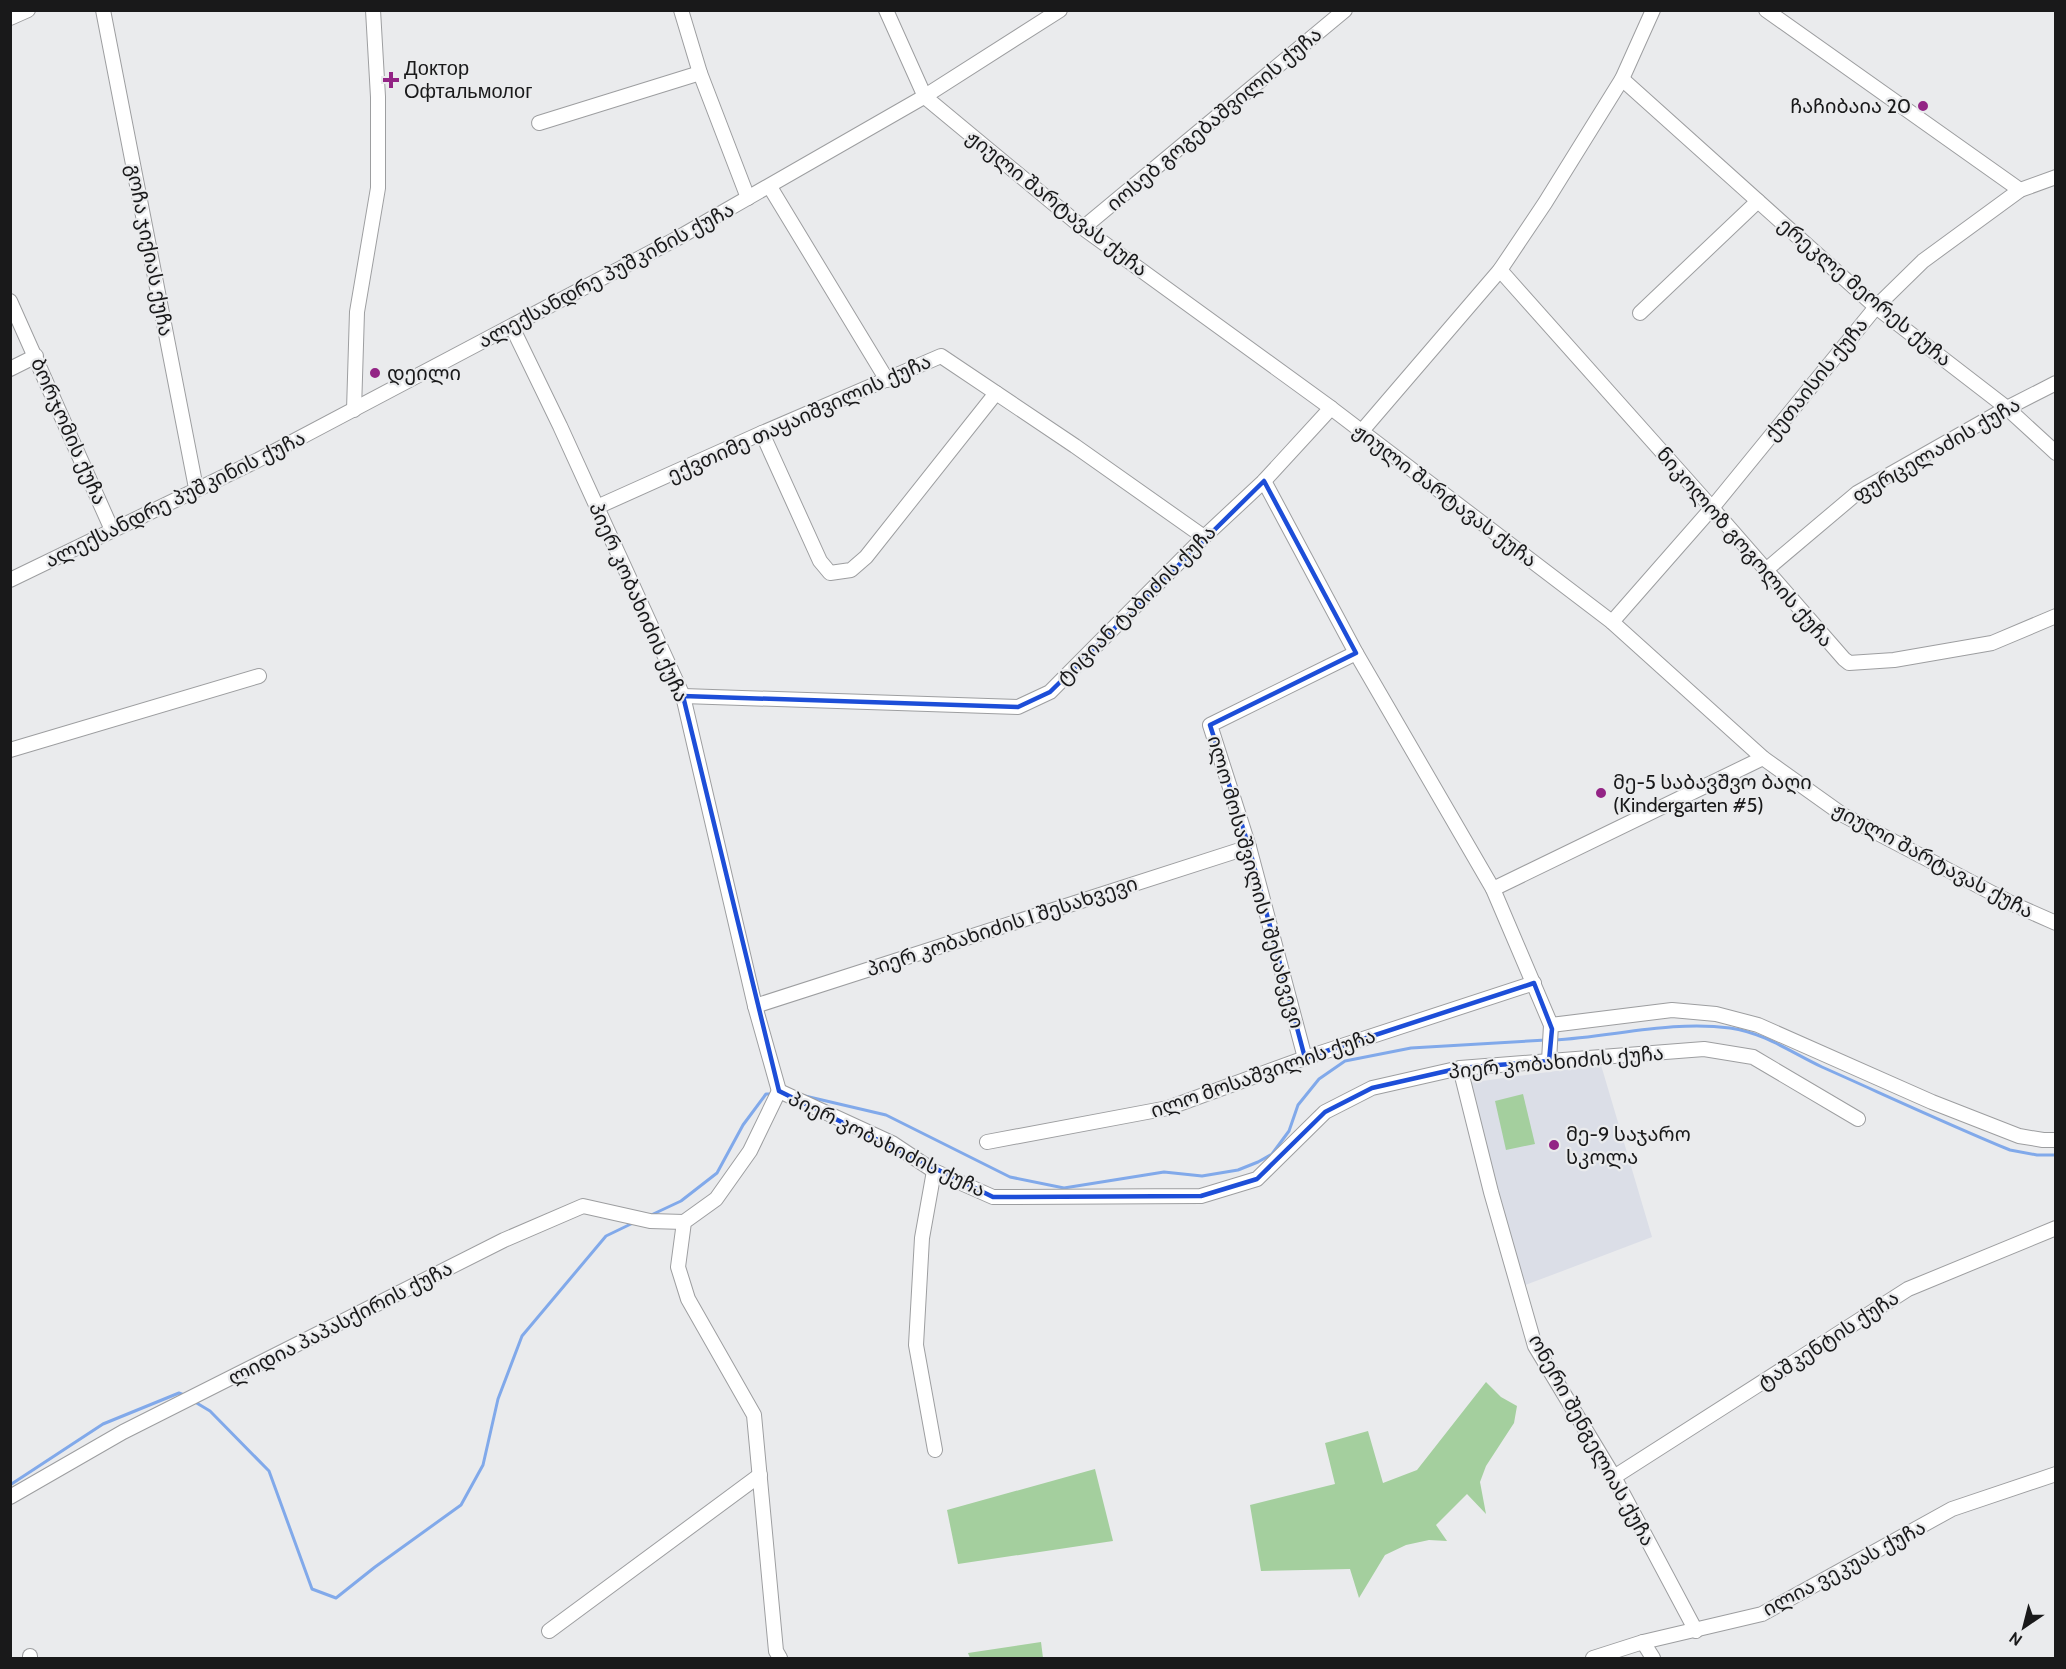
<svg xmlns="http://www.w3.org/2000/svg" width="2066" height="1669" viewBox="0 0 2066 1669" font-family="Cabin,'Noto Sans Georgian',sans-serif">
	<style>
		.built { fill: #dbdee7 }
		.green { fill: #a4cf9e }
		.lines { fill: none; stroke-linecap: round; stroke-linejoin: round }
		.stream { stroke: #81a9ea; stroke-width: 3 }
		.minor-casing { stroke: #9d9ea0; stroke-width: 16 }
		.minor { stroke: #fff; stroke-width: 14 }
		.marked { fill: none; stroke: #1d4ed8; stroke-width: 4.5; stroke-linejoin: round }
		.poi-dot { fill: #932485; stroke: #eaebed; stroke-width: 2 }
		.labels { text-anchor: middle; stroke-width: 4.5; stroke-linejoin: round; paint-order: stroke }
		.poi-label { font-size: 20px; fill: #19191a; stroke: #eaebed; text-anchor: start }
		.street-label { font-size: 20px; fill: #19191a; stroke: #eaebed }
	</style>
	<rect width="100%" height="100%" fill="#eaebed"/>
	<polygon class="built" points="1601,1065 1652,1237 1523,1286 1467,1083"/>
	<g class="green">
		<polygon points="1523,1094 1535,1144 1506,1150 1495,1101"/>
		<polygon points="1486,1382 1501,1397 1517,1406 1514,1423 1486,1466 1480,1482 1486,1514 1467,1494 1436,1525 1447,1541 1429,1540 1406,1545 1385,1555 1359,1598 1350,1569 1261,1571 1250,1505 1335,1484 1325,1443 1368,1431 1383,1483 1417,1470"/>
		<polygon points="1095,1469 1113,1541 958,1564 947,1510"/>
		<polygon points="1041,1642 1043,1658 970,1658 968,1653"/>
	</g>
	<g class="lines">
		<g class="stream">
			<path d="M1553 1040C1612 1037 1671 1020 1730 1028 1765 1033 1792 1053 1822 1067 1885 1095 1947 1124 2010 1150L2037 1155H2056"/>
			<polyline points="805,1096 886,1115 1010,1177 1064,1188 1164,1172 1202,1176 1238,1170 1258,1162 1272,1154 1289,1131 1298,1105 1319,1079 1345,1061 1411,1048 1546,1040"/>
			<polyline points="649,1216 681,1201 717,1173 743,1125 766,1094 771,1094"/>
			<polyline points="195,1402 210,1411 269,1471 312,1589 336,1598 375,1567 461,1505 483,1465 498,1399 522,1336 606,1236 635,1222"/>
			<polyline points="10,1485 103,1424 179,1393 184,1395"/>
		</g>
		<g class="minor-casing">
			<g id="minor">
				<polyline points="103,10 196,488"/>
				<polyline points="681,10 700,73 748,198"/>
				<polyline points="886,10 925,97 1083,228 1331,408 1612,622 1763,758 1843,815 2013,904 2056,923"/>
				<polyline points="1766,10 2020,190"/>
				<polyline points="10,18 28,10"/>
				<polyline points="1622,79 1876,307 2007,408 2056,453"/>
				<polyline points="539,123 700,73"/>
				<polyline points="770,187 887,380"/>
				<polyline points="1083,228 1345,10"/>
				<polyline points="1500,270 1712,508 1844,659 1849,663 1894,660 1992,643 2056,616"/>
				<polyline points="10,301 112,530"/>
				<polyline points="1640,313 1758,201"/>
				<polyline points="512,327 560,426 683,696 755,1006 779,1091"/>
				<polyline points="10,369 36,356"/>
				<polyline points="354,410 357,312 378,188 378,97 373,10"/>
				<polyline points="1361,432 1500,270 1545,203 1622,79 1653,10"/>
				<polyline points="762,433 820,561 830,573 851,570 866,557 996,393"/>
				<polyline points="1264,481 1356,653 1493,889 1551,1025 1549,1061"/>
				<polyline points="597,507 762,433 941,356 1075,446 1204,537"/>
				<polyline points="1767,569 1857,493 2007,408 2056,383"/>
				<polyline points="10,580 256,461 676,239 922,98 1060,10"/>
				<polyline points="1612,622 1712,508 1876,307 1923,261 2020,190 2056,177"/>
				<polyline points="683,696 1018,707 1050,692 1204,537 1264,481 1331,408"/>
				<polyline points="10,750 259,676"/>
				<polyline points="1493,889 1763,758"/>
				<polyline points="755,1006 1249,847"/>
				<polyline points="1551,1025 1672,1010 1716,1014 1758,1025 1932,1102 2019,1136 2043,1140 2056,1140"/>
				<polyline points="1305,1058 1249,847 1210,725 1356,653"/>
				<polyline points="1460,1068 1491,1192 1535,1346 1614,1477 1696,1631"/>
				<polyline points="779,1091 892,1143 934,1171 993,1197 1201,1196 1257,1179 1325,1112 1372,1088 1460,1068 1704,1049 1753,1057 1858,1119"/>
				<polyline points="779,1091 750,1151 716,1199 684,1222 678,1267 688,1299 754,1415 776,1651 780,1658"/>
				<polyline points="987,1142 1168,1108 1305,1058 1534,983"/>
				<polyline points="934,1171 922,1238 916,1345 935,1450"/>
				<polyline points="1614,1477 1908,1289 2056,1228"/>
				<polyline points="10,1497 123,1432 504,1240 583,1206 650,1221 684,1222"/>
				<polyline points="549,1631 760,1475"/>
				<polyline points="1643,1642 1653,1658"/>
				<polyline points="30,1656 30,1658"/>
				<polyline points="1593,1658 1643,1642 1762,1614 1952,1509 2056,1474"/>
			</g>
		</g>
		<use href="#minor" class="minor"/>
	</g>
	<path class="marked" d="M1264 481 1356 653 1210 725 1249 847 1305 1058 1534 983 1552 1029 1549 1061 1460 1068 1372 1088 1325 1112 1257 1179 1201 1196 993 1197 779 1091 683 696 1018 707 1050 692Z"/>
	<g class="poi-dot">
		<path d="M388 71h6v6h6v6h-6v6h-6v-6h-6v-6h6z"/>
		<circle cx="1923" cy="106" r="6"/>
		<circle cx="375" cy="373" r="6"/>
		<circle cx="1601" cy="793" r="6"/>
		<circle cx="1554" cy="1145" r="6"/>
	</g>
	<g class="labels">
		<g class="poi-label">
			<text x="404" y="75">Доктор<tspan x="404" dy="23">Офтальмолог</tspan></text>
			<text x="1911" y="113" text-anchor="end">ჩაჩიბაია 20</text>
			<text x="387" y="380">დეილი</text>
			<text x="1613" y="789">მე-5 საბავშვო ბაღი<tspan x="1613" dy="23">(Kindergarten #5)</tspan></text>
			<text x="1566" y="1141">მე-9 საჯარო<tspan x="1566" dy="23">სკოლა</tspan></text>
		</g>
		<g class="street-label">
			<text transform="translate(1214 119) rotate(-40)" y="7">იოსებ გოგებაშვილის ქუჩა</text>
			<text transform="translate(1057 203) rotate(38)" y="7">ჟიული შარტავას ქუჩა</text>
			<text transform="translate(150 250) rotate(79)" y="7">გოჩა ჯიქიას ქუჩა</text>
			<text transform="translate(606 275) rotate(-28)" y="7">ალექსანდრე პუშკინის ქუჩა</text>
			<text transform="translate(1865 292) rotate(40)" y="7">ერეკლე მეორეს ქუჩა</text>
			<text transform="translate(1816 379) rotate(-51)" y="7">ქუთაისის ქუჩა</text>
			<text transform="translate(799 418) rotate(-24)" y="7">ექვთიმე თაყაიშვილის ქუჩა</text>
			<text transform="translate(69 431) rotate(66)" y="7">ბორჯომის ქუჩა</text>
			<text transform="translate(1936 450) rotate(-30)" y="7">ფურცელაძის ქუჩა</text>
			<text transform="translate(1445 495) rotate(37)" y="7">ჟიული შარტავას ქუჩა</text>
			<text transform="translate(175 499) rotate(-26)" y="7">ალექსანდრე პუშკინის ქუჩა</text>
			<text transform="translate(1745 547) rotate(49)" y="7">ნიკოლოზ გოგოლის ქუჩა</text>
			<text transform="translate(639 602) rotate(66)" y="7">პიერ კობახიძის ქუჩა</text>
			<text transform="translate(1136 605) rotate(-45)" y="7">ტიციან ტაბიძის ქუჩა</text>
			<text transform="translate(1933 860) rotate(28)" y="7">ჟიული შარტავას ქუჩა</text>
			<text transform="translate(1256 882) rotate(74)" y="7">ილო მოსაშვილის I შესახვევი</text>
			<text transform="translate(1002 926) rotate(-18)" y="7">პიერ კობახიძის I შესახვევი</text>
			<text transform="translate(1556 1062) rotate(-5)" y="7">პიერ კობახიძის ქუჩა</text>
			<text transform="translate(1263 1073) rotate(-19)" y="7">ილო მოსაშვილის ქუჩა</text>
			<text transform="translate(887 1144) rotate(26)" y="7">პიერ კობახიძის ქუჩა</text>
			<text transform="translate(340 1323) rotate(-27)" y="7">ლიდია პაპასქირის ქუჩა</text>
			<text transform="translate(1828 1340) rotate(-33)" y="7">ტაშკენტის ქუჩა</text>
			<text transform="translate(1592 1440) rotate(61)" y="7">ონერი შენგელიას ქუჩა</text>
			<text transform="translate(1844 1568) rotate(-28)" y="7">ილია ვეკუას ქუჩა</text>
		</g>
	</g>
	<rect width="2066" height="1669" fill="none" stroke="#19191a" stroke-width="24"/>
	<g transform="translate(2024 1627) rotate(215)" stroke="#eaebed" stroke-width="4.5" paint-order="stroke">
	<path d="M0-4.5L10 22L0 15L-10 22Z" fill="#19191a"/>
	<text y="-9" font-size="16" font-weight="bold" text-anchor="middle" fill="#19191a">N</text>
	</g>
</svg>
